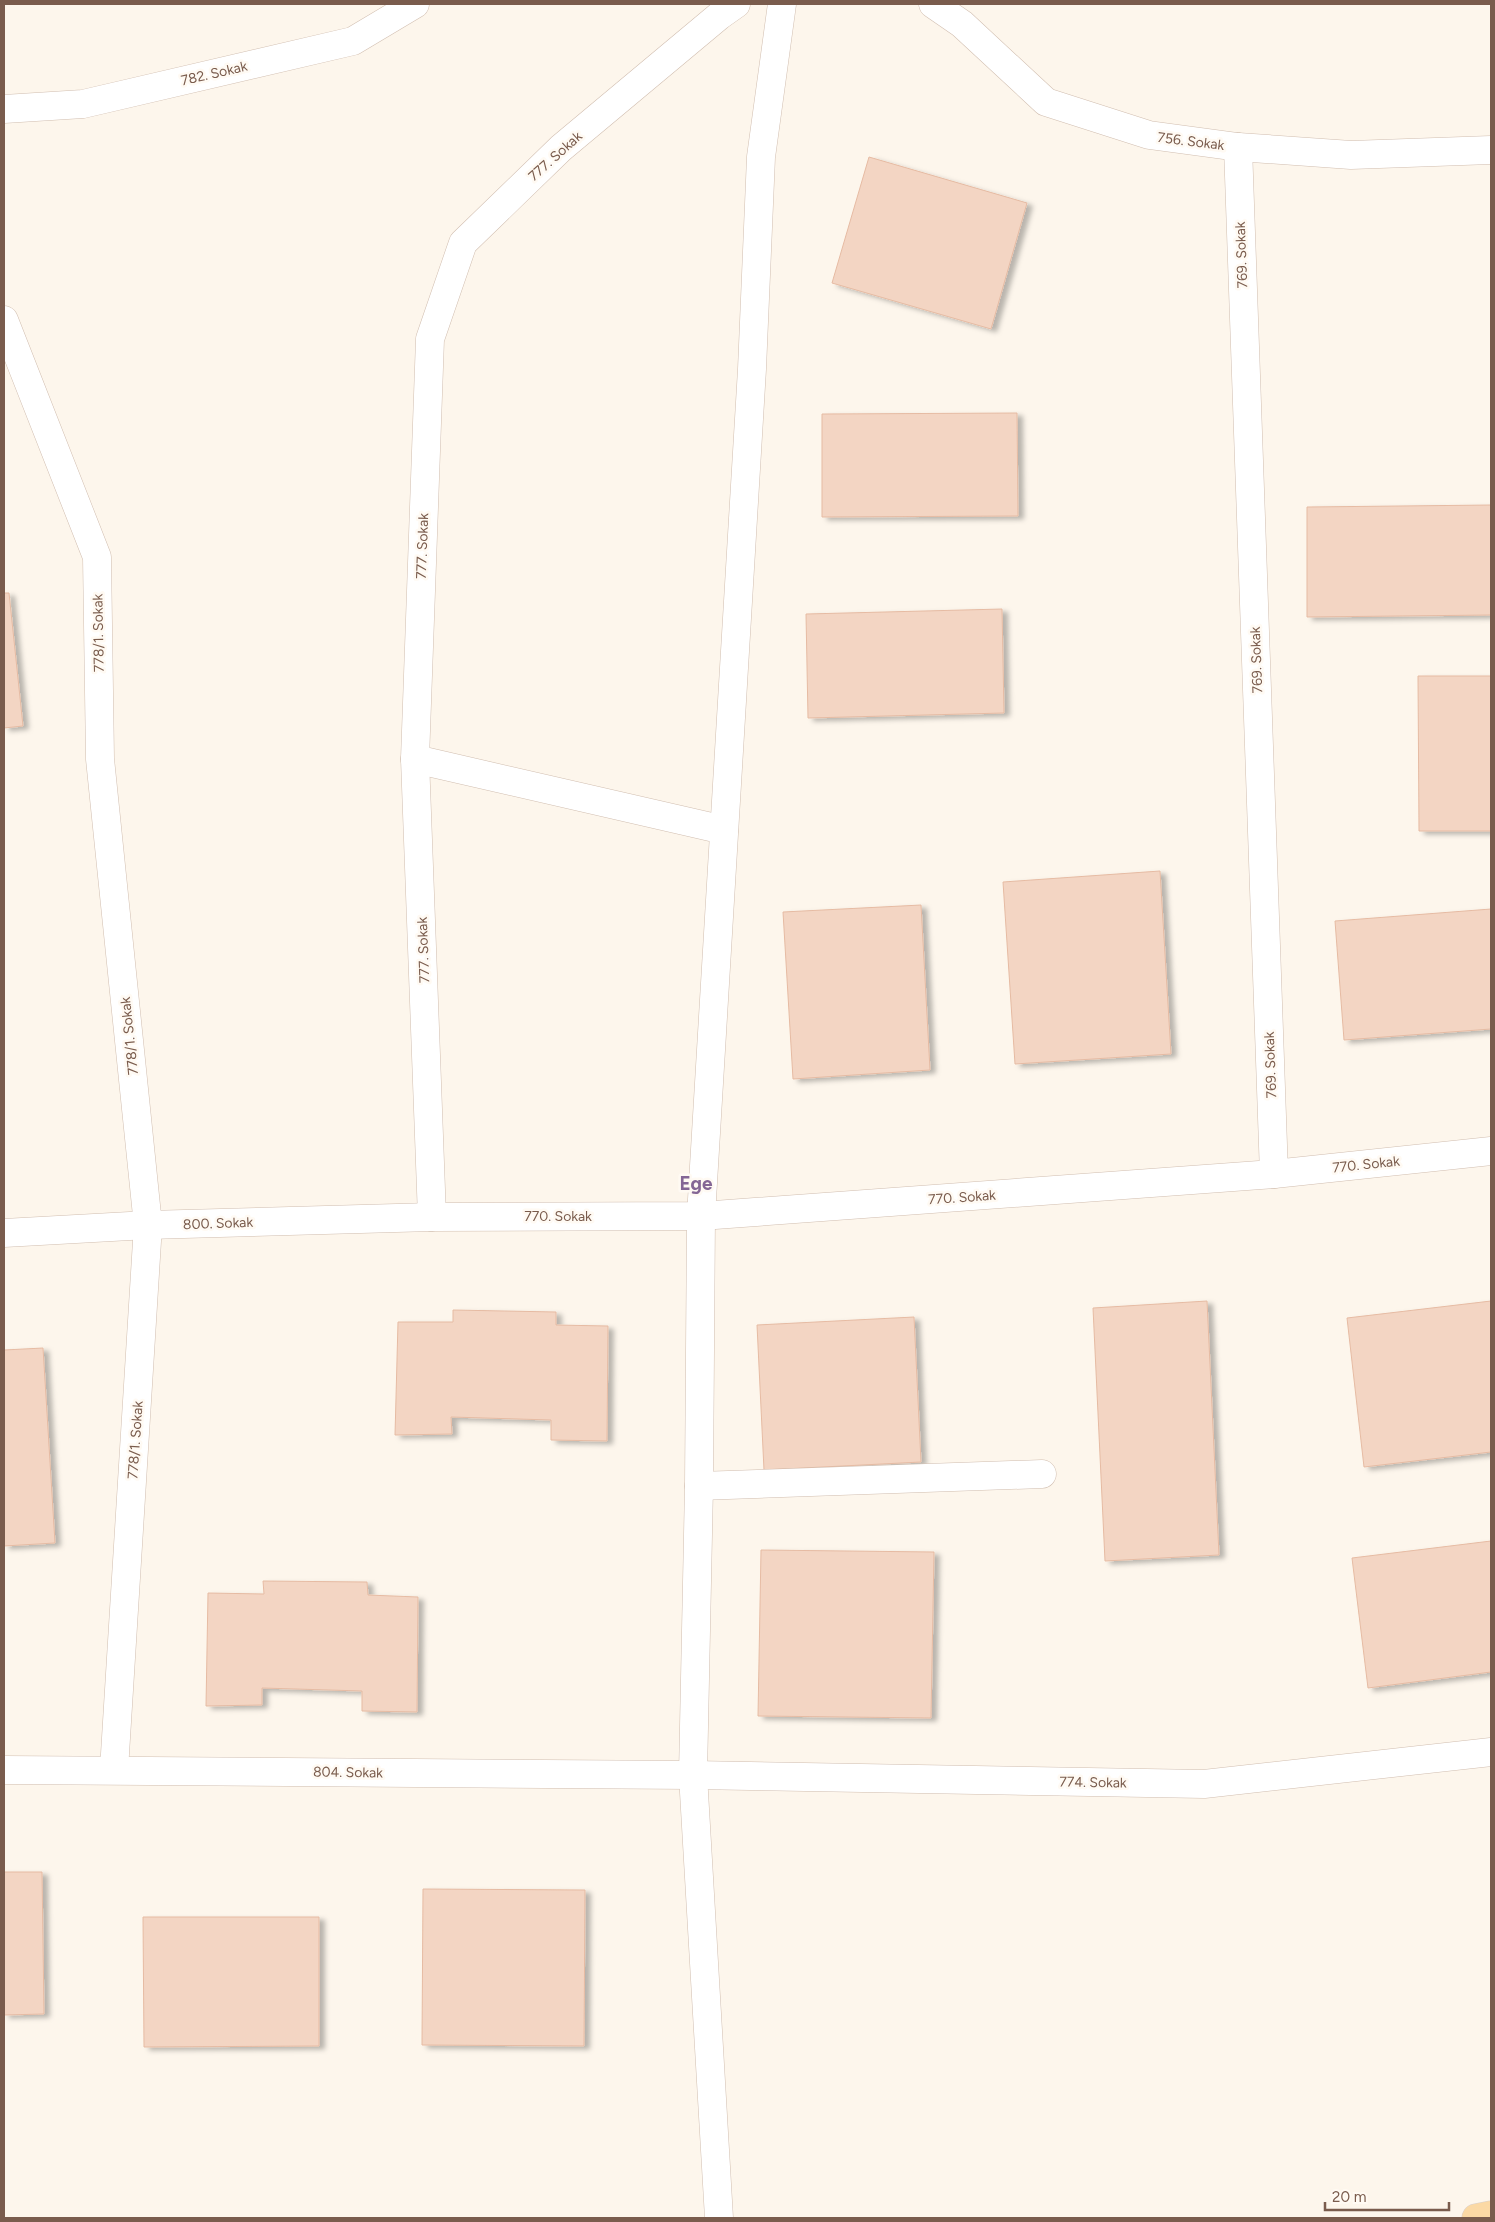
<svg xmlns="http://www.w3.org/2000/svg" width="1495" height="2222" viewBox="0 0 1495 2222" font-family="Figtree,sans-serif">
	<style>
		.building { fill: #f3d5c3; stroke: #e6bba3; filter: url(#shadow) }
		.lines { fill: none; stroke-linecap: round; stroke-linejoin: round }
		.minor-casing { stroke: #d1beb0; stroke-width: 29 }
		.major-casing { stroke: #dad1cd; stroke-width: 29 }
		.minor { stroke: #fff; stroke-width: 28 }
		.major { stroke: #fbd9a5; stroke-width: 28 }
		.labels { text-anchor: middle; stroke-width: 5; stroke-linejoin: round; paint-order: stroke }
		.street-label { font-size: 14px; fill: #7a5c4d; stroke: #fffaf3 }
		.district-label { font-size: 19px; font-weight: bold; fill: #846695; stroke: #fffaf3 }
	</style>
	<defs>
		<filter id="shadow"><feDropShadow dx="5.5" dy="3" stdDeviation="2.5" flood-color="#0004"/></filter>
	</defs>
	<rect width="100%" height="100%" fill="#fdf6ec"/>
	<g class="building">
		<polygon points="869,157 1027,203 991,329 832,283"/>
		<polygon points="1017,413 1018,516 822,517 822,414"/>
		<polygon points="1491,505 1491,615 1307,617 1307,507"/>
		<polygon points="4,593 9,593 23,726 4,728"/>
		<polygon points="1002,609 1004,713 808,718 806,614"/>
		<polygon points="1418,676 1491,676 1491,831 1419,831"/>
		<polygon points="1160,871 1171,1054 1015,1064 1003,882"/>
		<polygon points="921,905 930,1070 793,1079 783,912"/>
		<polygon points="1491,909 1491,1029 1344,1040 1335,921"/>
		<polygon points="1207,1301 1219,1555 1105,1561 1093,1308"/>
		<polygon points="1491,1301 1491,1452 1364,1467 1347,1318"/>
		<polygon points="453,1310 556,1312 556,1325 608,1326 607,1441 551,1440 551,1420 451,1417 452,1434 395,1435 398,1322 453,1322"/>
		<polygon points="914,1317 921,1462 764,1470 757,1325"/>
		<polygon points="43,1348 55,1543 4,1546 4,1350"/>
		<polygon points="1491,1541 1491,1672 1368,1688 1352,1558"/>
		<polygon points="761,1550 934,1552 931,1718 758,1716"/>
		<polygon points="263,1581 367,1582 368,1595 418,1597 417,1712 362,1711 362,1691 262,1688 262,1705 206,1706 208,1593 264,1594"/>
		<polygon points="4,1872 42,1872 44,2014 4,2015"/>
		<polygon points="423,1889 585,1890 584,2046 422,2045"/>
		<polygon points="143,1917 319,1917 319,2046 144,2047"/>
	</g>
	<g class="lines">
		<g class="minor-casing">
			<g id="minor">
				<polyline points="933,4 962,24 1046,102 1149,135 1238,147 1351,155 1491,150"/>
				<polyline points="4,109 83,104 353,41 415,4"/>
				<polyline points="1238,147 1274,1174"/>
				<polyline points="4,320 97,557 100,759 148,1225 114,1770"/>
				<polyline points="415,759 724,830"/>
				<polyline points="432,1217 415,759 430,339 463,243 561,148 719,16 736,4"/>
				<polyline points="4,1233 148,1225 432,1217 701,1216 1274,1174 1491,1151"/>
				<polyline points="699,1486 1042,1474"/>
				<polyline points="4,1770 693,1775 1204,1784 1491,1752"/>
				<polyline points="719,2218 693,1775 699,1486 701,1216 752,369 761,157 782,4"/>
			</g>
		</g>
		<g class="major-casing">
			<polyline id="major" points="1476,2218 1491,2215"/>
		</g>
		<use href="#minor" class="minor"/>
		<use href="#major" class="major"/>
	</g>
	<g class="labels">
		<g class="street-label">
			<text transform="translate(214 73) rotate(-13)" y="5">782. Sokak</text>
			<text transform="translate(1191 141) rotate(7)" y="5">756. Sokak</text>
			<text transform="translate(555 156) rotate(-42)" y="5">777. Sokak</text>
			<text transform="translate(1241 255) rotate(-92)" y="5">769. Sokak</text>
			<text transform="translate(422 546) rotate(-88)" y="5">777. Sokak</text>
			<text transform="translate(98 633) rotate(-91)" y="5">778/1. Sokak</text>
			<text transform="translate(1256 660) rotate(-92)" y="5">769. Sokak</text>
			<text transform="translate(423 950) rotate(-92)" y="5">777. Sokak</text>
			<text transform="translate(129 1036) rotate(-96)" y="5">778/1. Sokak</text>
			<text transform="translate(1270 1065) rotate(-92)" y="5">769. Sokak</text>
			<text transform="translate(1366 1164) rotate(-6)" y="5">770. Sokak</text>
			<text transform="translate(962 1197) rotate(-4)" y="5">770. Sokak</text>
			<text x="558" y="1221">770. Sokak</text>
			<text transform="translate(218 1223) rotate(-2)" y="5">800. Sokak</text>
			<text transform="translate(135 1440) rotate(-86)" y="5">778/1. Sokak</text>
			<text transform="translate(348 1772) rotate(1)" y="5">804. Sokak</text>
			<text transform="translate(1093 1782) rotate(1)" y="5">774. Sokak</text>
		</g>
		<g class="district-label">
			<text x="696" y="1190">Ege</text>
		</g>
	</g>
	<rect width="1495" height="2222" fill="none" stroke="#7a5c4d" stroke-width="10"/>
	<path d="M1325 2202v8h124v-8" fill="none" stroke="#7a5c4d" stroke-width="2.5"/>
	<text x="1332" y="2202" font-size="15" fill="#7a5c4d" stroke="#fffaf3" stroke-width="4" paint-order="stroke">20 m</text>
</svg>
